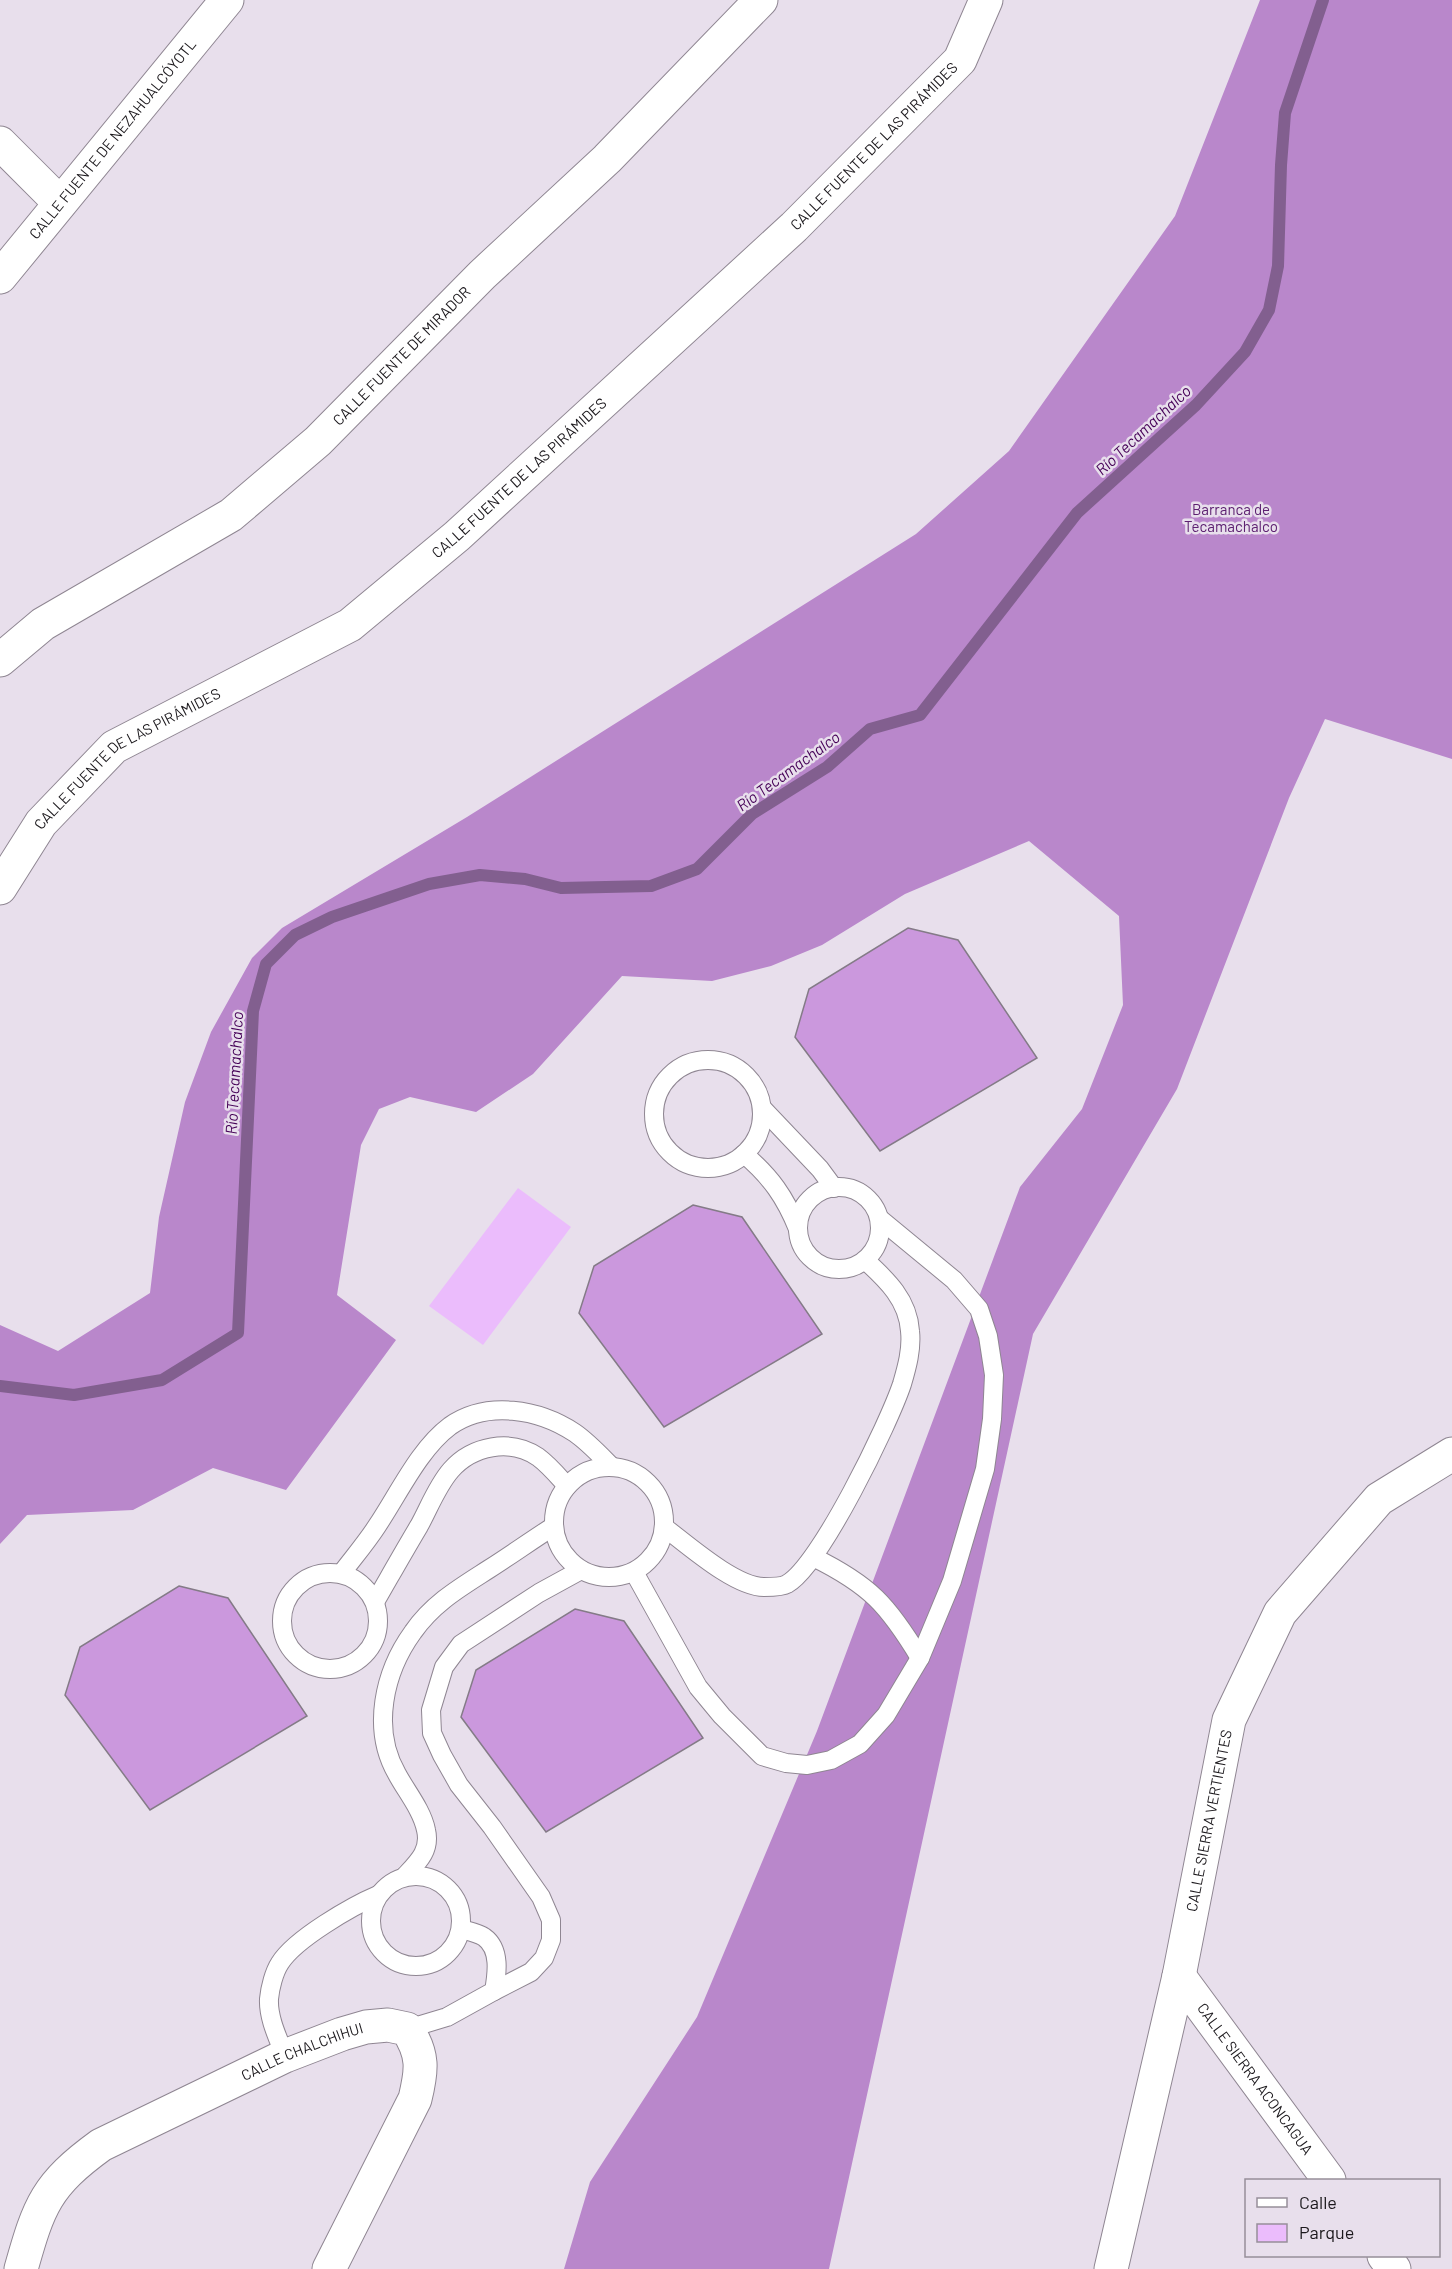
<svg xmlns="http://www.w3.org/2000/svg" width="1452" height="2269" viewBox="0 0 1452 2269" font-family="Barlow,sans-serif">
	<style>
		.green { fill: #ebbcfc }
		.forest { fill: #b987cb }
		.lines { fill: none; stroke-linecap: round; stroke-linejoin: round }
		.stream { stroke: #825f8f; stroke-width: 12 }
		.building { fill: #cb98dd; stroke: #847b87; stroke-width: 1.5 }
		.service-casing { stroke: #8f8692; stroke-width: 20 }
		.minor-casing { stroke: #8f8692; stroke-width: 35 }
		.service { stroke: #fff; stroke-width: 18 }
		.minor { stroke: #fff; stroke-width: 33 }
		.labels { text-anchor: middle; stroke-width: 5; stroke-linejoin: round; paint-order: stroke }
		.street-label { font-size: 15px; fill: #1b181c; stroke: #e8dfec }
		.park-label { font-size: 15px; fill: #5d2071; stroke: #e8dfec }
		.water-label { font-size: 16px; font-style: italic; fill: #450057; stroke: #e8dfec }
	</style>
	<rect width="100%" height="100%" fill="#e8dfec"/>
	<polygon class="green" points="518,1188 571,1227 483,1345 429,1306"/>
	<polygon class="forest" points="1260,0 1452,0 1452,759 1325,719 1289,798 1177,1089 1033,1334 829,2269 564,2269 590,2182 697,2017 817,1731 1020,1187 1082,1109 1123,1005 1119,916 1029,841 905,894 822,945 771,966 712,981 622,976 533,1074 476,1112 410,1097 379,1109 361,1145 337,1295 396,1340 286,1490 213,1468 133,1510 27,1515 0,1544 0,1325 58,1351 150,1293 159,1217 185,1102 211,1032 252,958 282,928 467,817 916,534 1009,451 1175,216"/>
	<g class="lines">
		<polyline class="stream" points="0,1386 74,1395 162,1380 238,1333 253,1011 266,964 295,935 332,917 429,884 480,875 525,879 561,888 651,886 697,869 752,814 827,767 870,729 920,715 1077,513 1196,405 1245,352 1269,310 1278,266 1281,165 1285,113 1323,0"/>
	</g>
	<g class="building">
		<polygon points="908,928 958,940 1037,1058 880,1151 795,1037 809,989"/>
		<polygon points="693,1205 742,1217 822,1334 664,1427 579,1313 594,1266"/>
		<polygon points="179,1586 228,1598 307,1716 150,1810 65,1695 80,1647"/>
		<polygon points="575,1609 624,1621 703,1738 546,1832 461,1717 476,1670"/>
	</g>
	<g class="lines">
		<g class="service-casing">
			<g id="service">
				<circle cx="708" cy="1114" r="54"/>
				<polyline points="762,1108 820,1169 834,1188"/>
				<path d="M744 1154C771 1177 785 1197 798 1229"/>
				<circle cx="839" cy="1228" r="41"/>
				<circle cx="609" cy="1522" r="55"/>
				<path d="M664 1527C688 1545 735 1587 764 1587 770 1587 782 1587 787 1584 820 1566 889 1423 902 1384 907 1367 912 1349 910 1331 908 1300 887 1280 865 1260"/>
				<path d="M813 1557C870 1585 888 1605 920 1658"/>
				<polyline points="634,1572 698,1687 722,1716 762,1756 786,1763 807,1765 831,1760 860,1744 886,1715 920,1658 952,1581 985,1469 992,1419 994,1375 988,1336 979,1309 954,1280 880,1219"/>
				<circle cx="330" cy="1621" r="48"/>
				<path d="M341 1574C353 1558 366 1543 377 1526 398 1495 419 1449 450 1426 487 1400 539 1409 575 1433 588 1442 600 1455 612 1467"/>
				<path d="M375 1602C390 1576 404 1551 419 1526 429 1508 437 1486 451 1470 472 1446 510 1438 538 1457 549 1465 558 1476 567 1486"/>
				<circle cx="416" cy="1921" r="45"/>
				<path d="M404 1877C417 1863 431 1851 426 1830 422 1810 406 1791 397 1774 371 1729 384 1672 413 1632 433 1603 461 1587 489 1569 511 1555 532 1540 554 1526"/>
				<polyline points="494,1991 531,1972 544,1958 551,1940 551,1920 541,1897 492,1827 459,1785 442,1755 432,1733 431,1710 444,1667 461,1644 539,1593 581,1570"/>
				<path d="M407 2029 447 2017 494 1991C497 1974 501 1949 484 1937 478 1933 468 1931 461 1929"/>
				<path d="M285 2056C278 2038 268 2018 269 1999 270 1988 274 1972 280 1963 295 1939 352 1906 378 1895"/>
			</g>
		</g>
		<g class="minor-casing">
			<g id="minor">
				<polyline points="0,143 60,203"/>
				<path id="s1" d="M0 277 227 0"/>
				<path id="s2" d="M0 660 43 624 231 515 318 441 482 275 607 159 761 0"/>
				<path id="s3" d="M0 888 41 823 114 747 350 625 457 536 794 227 960 60 986 0"/>
				<path id="s4" d="M1179 1976 1329 2180"/>
				<polyline points="1384,2256 1394,2269"/>
				<path id="s5" d="M21 2269C39 2205 46 2185 101 2145L285 2056 342 2034 366 2027 388 2025 407 2029C424 2055 422 2070 415 2099L329 2269"/>
				<path id="s6" d="M1111 2269 1179 1976 1229 1720 1280 1613 1379 1499 1452 1454"/>
			</g>
		</g>
		<use href="#service" class="service"/>
		<use href="#minor" class="minor"/>
	</g>
	<g class="labels">
		<g class="street-label">
			<text dy="5" stroke="none"><textPath href="#s1" startOffset="178">CALLE FUENTE DE NEZAHUALCÓYOTL</textPath></text>
			<text dy="5" stroke="none"><textPath href="#s3" startOffset="1158">CALLE FUENTE DE LAS PIRÁMIDES</textPath></text>
			<text dy="5" stroke="none"><textPath href="#s2" startOffset="507">CALLE FUENTE DE MIRADOR</textPath></text>
			<text dy="5" stroke="none"><textPath href="#s3" startOffset="672">CALLE FUENTE DE LAS PIRÁMIDES</textPath></text>
			<text dy="5" stroke="none"><textPath href="#s3" startOffset="186">CALLE FUENTE DE LAS PIRÁMIDES</textPath></text>
			<text dy="5" stroke="none"><textPath href="#s6" startOffset="459">CALLE SIERRA VERTIENTES</textPath></text>
			<text dy="5" stroke="none"><textPath href="#s5" startOffset="374">CALLE CHALCHIHUI</textPath></text>
			<text dy="5" stroke="none"><textPath href="#s4" startOffset="128">CALLE SIERRA ACONCAGUA</textPath></text>
		</g>
		<g class="park-label">
			<text x="1231" y="515">Barranca de<tspan x="1231" dy="17">Tecamachalco</tspan></text>
		</g>
		<g class="water-label">
			<text transform="translate(1143 430) rotate(-43)" y="6">Río Tecamachalco</text>
			<text transform="translate(788 771) rotate(-36)" y="6">Río Tecamachalco</text>
			<text transform="translate(234 1073) rotate(-87)" y="6">Río Tecamachalco</text>
		</g>
	</g>
	<rect x="1245" y="2179" width="195" height="78" fill="#e8dfec" stroke="#968f99" stroke-width="1.5"/>
	<rect x="1257" y="2198" width="30" height="9" fill="#ffffff" stroke="#968f99" stroke-width="1.5"/>
	<text x="1299" y="2209" font-size="18" fill="#1b181c">Calle</text>
	<rect x="1257" y="2224" width="30" height="18" fill="#ebbcfc" stroke="#968f99" stroke-width="1.5"/>
	<text x="1299" y="2239" font-size="18" fill="#1b181c">Parque</text>
</svg>
